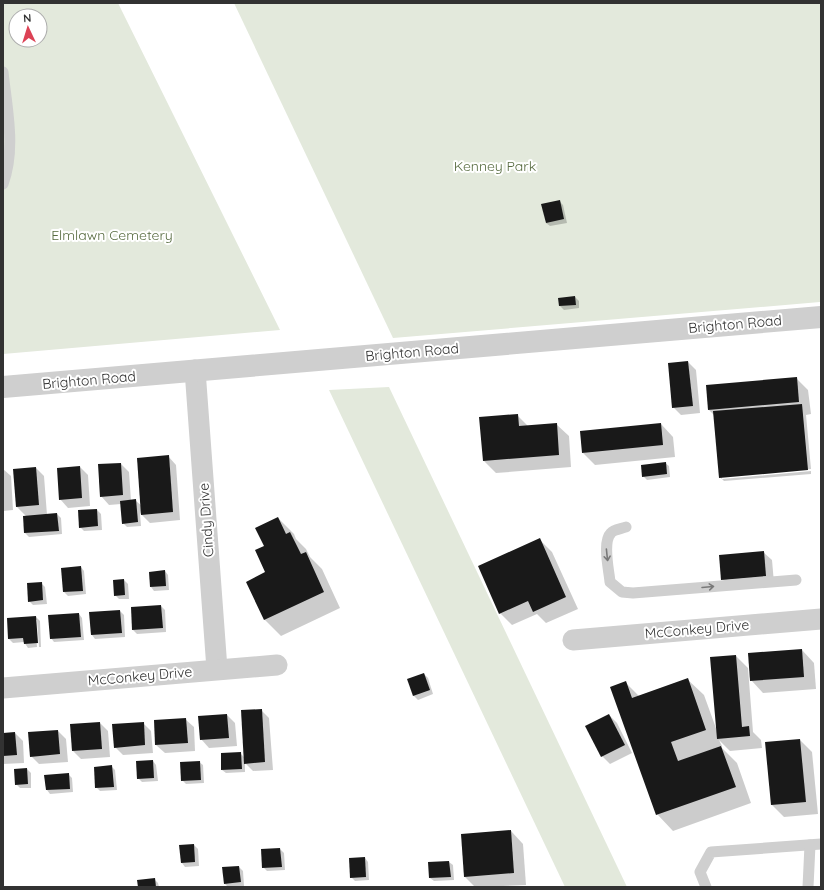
<svg xmlns="http://www.w3.org/2000/svg" width="824" height="890" viewBox="0 0 824 890" font-family="Quicksand,sans-serif">
	<style>
		.green { fill: #e3e9dc; fill-rule: evenodd }
		.shadow { fill: #0003 }
		.building { fill: #191919 }
		.lines { fill: none; stroke-linecap: round; stroke-linejoin: round }
		.service { stroke: #cfcfcf; stroke-width: 11 }
		.minor { stroke: #cfcfcf; stroke-width: 21 }
		.tertiary { stroke: #cfcfcf; stroke-width: 22 }
		.oneway { stroke: #797979 }
		.labels { text-anchor: middle; stroke-width: 4; stroke-linejoin: round; paint-order: stroke }
		.park-label { font-size: 14px; fill: #586c41; stroke: #fff }
		.street-label { font-size: 14px; fill: #323232; stroke: #fff }
	</style>
	<rect width="100%" height="100%" fill="#fff"/>
	<g class="green">
		<path d="M3 3H118L280 330 3 354ZM16 16H40V40H16Z"/>
		<polygon points="234,3 821,3 821,301 820,302 393,338"/>
		<polygon points="389,387 627,887 565,887 329,390"/>
	</g>
	<g class="shadow">
		<polygon points="559,201 563,205 567,223 550,226 546,223"/>
		<polygon points="575,297 579,301 579,308 564,310 560,306 559,299"/>
		<polygon points="688,362 696,370 700,413 681,415 673,407"/>
		<polygon points="796,378 808,390 811,414 806,415 811,469 722,477 722,479 811,471 811,474 724,481 720,477 714,415 709,410"/>
		<polygon points="517,415 528,426 556,424 569,436 571,467 496,473 484,461 480,418"/>
		<polygon points="661,424 673,437 675,457 595,465 583,453"/>
		<polygon points="168,456 176,465 180,520 150,523 140,513 141,526 127,527 123,523 121,504 109,505 101,496 121,464 129,472 131,501 136,501 142,506"/>
		<polygon points="665,463 669,466 670,477 647,480 643,476"/>
		<polygon points="80,467 88,475 90,506 68,508 60,499"/>
		<polygon points="36,468 44,476 47,515 57,514 61,518 62,534 29,537 25,533 27,517 17,507"/>
		<polygon points="3,469 11,476 13,510 3,511"/>
		<polygon points="97,510 101,514 102,530 84,531 80,527"/>
		<polygon points="278,518 294,534 296,539 306,549 310,557 322,569 340,608 281,636 265,620 247,582 266,573 266,547"/>
		<polygon points="539,539 552,552 578,609 546,623 537,614 512,625 500,613"/>
		<polygon points="763,552 772,560 774,583 731,587 722,579"/>
		<polygon points="81,567 84,571 86,594 68,596 64,592"/>
		<polygon points="165,571 168,575 169,590 154,591 151,587"/>
		<polygon points="124,580 128,584 129,599 119,599 115,595"/>
		<polygon points="41,583 45,587 47,604 33,605 29,601"/>
		<polygon points="161,606 165,610 166,632 137,634 133,630 132,608"/>
		<polygon points="120,611 124,615 125,637 95,639 92,635 90,613"/>
		<polygon points="79,614 82,618 84,640 54,642 51,638"/>
		<polygon points="36,617 40,621 41,647 39,647 37,620 35,620 37,647 28,648 24,642 13,643 9,639 8,619"/>
		<polygon points="802,650 814,663 816,689 763,693 751,680"/>
		<polygon points="736,656 748,668 753,732 761,740 762,748 730,751 719,740 722,746 721,747 737,763 751,803 673,831 657,814 626,683 639,696 687,679 704,695 717,731"/>
		<polygon points="424,674 428,678 433,694 418,700 414,696 408,680"/>
		<polygon points="261,710 269,718 273,770 253,771 245,763 245,772 226,773 222,770 240,753 245,758"/>
		<polygon points="227,715 235,723 237,746 209,748 201,739"/>
		<polygon points="609,715 617,723 632,753 610,764 602,756"/>
		<polygon points="185,719 194,727 195,751 165,753 156,745 155,721"/>
		<polygon points="100,723 108,731 110,757 81,759 73,751"/>
		<polygon points="143,723 151,731 153,753 123,755 115,747"/>
		<polygon points="58,731 66,739 68,762 39,764 31,756 29,733"/>
		<polygon points="15,733 23,741 24,763 3,764 3,734"/>
		<polygon points="800,740 812,752 818,814 784,817 772,805"/>
		<polygon points="153,761 156,765 158,781 142,782 138,778"/>
		<polygon points="199,762 203,765 204,783 186,784 182,780"/>
		<polygon points="111,766 115,770 117,790 100,791 96,787"/>
		<polygon points="27,769 31,773 31,788 20,788 16,784"/>
		<polygon points="68,774 72,778 73,792 50,794 47,790"/>
		<polygon points="511,831 523,844 526,885 475,887 464,876"/>
		<polygon points="194,845 198,849 199,866 185,867 182,863 180,846"/>
		<polygon points="280,849 284,853 285,870 267,871 263,867"/>
		<polygon points="365,858 368,862 369,880 355,881 351,877"/>
		<polygon points="449,862 453,865 454,880 434,881 430,878"/>
		<polygon points="239,867 243,871 244,886 228,887 225,884"/>
		<polygon points="154,879 158,883 159,887 139,887"/>
	</g>
	<g class="building">
		<polygon points="560,200 564,219 546,223 541,204"/>
		<polygon points="575,296 576,305 559,306 558,298"/>
		<polygon points="688,361 693,406 672,408 668,363"/>
		<polygon points="797,377 799,402 708,410 706,385"/>
		<polygon points="802,404 808,470 719,478 713,411"/>
		<polygon points="518,414 519,426 557,423 559,455 483,461 479,417"/>
		<polygon points="661,423 663,445 582,453 580,431"/>
		<polygon points="169,455 173,512 141,515 137,458"/>
		<polygon points="666,462 667,474 642,477 641,465"/>
		<polygon points="121,463 123,495 100,497 98,464"/>
		<polygon points="80,466 82,498 59,500 57,468"/>
		<polygon points="36,467 39,505 16,507 13,469"/>
		<polygon points="136,499 138,522 122,524 120,501"/>
		<polygon points="97,509 98,526 79,528 78,510"/>
		<polygon points="57,513 59,531 24,533 23,516"/>
		<polygon points="278,517 286,534 290,532 301,554 306,552 324,592 264,620 246,582 265,572 255,550 264,546 255,528"/>
		<polygon points="540,538 566,597 533,612 528,601 499,614 478,566"/>
		<polygon points="764,551 766,576 721,580 719,555"/>
		<polygon points="81,566 83,591 63,592 61,568"/>
		<polygon points="165,570 166,586 150,587 149,572"/>
		<polygon points="124,579 125,595 114,596 113,580"/>
		<polygon points="42,582 43,600 28,602 27,583"/>
		<polygon points="161,605 163,628 132,630 131,607"/>
		<polygon points="120,610 122,633 91,635 89,612"/>
		<polygon points="79,613 81,637 50,639 48,615"/>
		<polygon points="36,616 38,643 24,644 23,638 8,639 7,618"/>
		<polygon points="802,649 804,677 750,681 748,653"/>
		<polygon points="736,655 742,727 749,726 750,736 717,739 710,657"/>
		<polygon points="424,673 430,690 413,696 407,679"/>
		<polygon points="688,678 706,730 671,742 678,761 721,746 736,787 656,815 610,687 626,681 632,698"/>
		<polygon points="262,709 265,762 244,764 241,710"/>
		<polygon points="227,714 229,738 200,740 198,716"/>
		<polygon points="609,714 625,745 601,757 585,726"/>
		<polygon points="186,718 188,743 155,745 154,720"/>
		<polygon points="100,722 102,749 72,751 70,724"/>
		<polygon points="144,722 145,745 114,748 112,724"/>
		<polygon points="58,730 60,754 30,757 28,732"/>
		<polygon points="15,732 17,755 3,756 3,733"/>
		<polygon points="800,739 806,802 771,805 765,742"/>
		<polygon points="241,752 242,769 221,770 221,753"/>
		<polygon points="153,760 154,778 137,779 136,761"/>
		<polygon points="200,761 201,780 181,781 180,762"/>
		<polygon points="112,765 114,787 95,788 94,767"/>
		<polygon points="27,768 28,784 15,785 14,769"/>
		<polygon points="69,773 70,789 46,790 44,775"/>
		<polygon points="511,830 514,873 464,877 461,834"/>
		<polygon points="194,844 195,862 181,863 179,845"/>
		<polygon points="280,848 282,867 262,868 261,849"/>
		<polygon points="365,857 366,877 350,878 349,858"/>
		<polygon points="449,861 451,877 429,878 428,862"/>
		<polygon points="239,866 241,882 224,884 222,867"/>
		<polygon points="155,878 156,887 138,887 137,880"/>
	</g>
	<g class="lines">
		<g class="service">
			<path d="M3 72C7 109 16 149 3 184"/>
			<path d="M626 527C621 529 614 529 611 533 602 542 609 570 610 582L622 592 633 593 796 580"/>
			<polyline points="706,887 700,872 711,852 821,844"/>
			<polyline points="808,887 810,845"/>
		</g>
		<g class="minor">
			<polyline points="195,370 217,669"/>
			<polyline points="573,640 821,619"/>
			<polyline points="3,688 277,665"/>
		</g>
		<polyline class="tertiary" points="3,387 821,317"/>
	</g>
	<defs><path id="oneway-shaft" d="M-6 0H5M1.5-3L5.5 0L1.5 3" fill="none" stroke-width="1.6" stroke-linecap="round" stroke-linejoin="round"/></defs>
	<g class="oneway">
		<use href="#oneway-shaft" transform="translate(607 555) rotate(84)"/>
		<use href="#oneway-shaft" transform="translate(708 587) rotate(-5)"/>
	</g>
	<g class="labels">
		<g class="park-label">
			<text x="495" y="171">Kenney Park</text>
			<text x="112" y="240">Elmlawn Cemetery</text>
		</g>
		<g class="street-label">
			<text transform="translate(735 324) rotate(-5)" y="5">Brighton Road</text>
			<text transform="translate(412 352) rotate(-5)" y="5">Brighton Road</text>
			<text transform="translate(89 380) rotate(-5)" y="5">Brighton Road</text>
			<text transform="translate(206 520) rotate(-94)" y="5">Cindy Drive</text>
			<text transform="translate(697 629) rotate(-5)" y="5">McConkey Drive</text>
			<text transform="translate(140 676) rotate(-5)" y="5">McConkey Drive</text>
		</g>
	</g>
	<rect width="824" height="890" fill="none" stroke="#323232" stroke-width="8"/>
	<g transform="translate(28 28) rotate(356)"><circle r="19" fill="#ffffff" stroke="#adadad"/>
	<path d="M0-3L7 15L0 10L-7 15Z" fill="#dc4255"/>
	<text y="-6" font-size="11" font-weight="bold" text-anchor="middle" fill="#323232">N</text>
	</g>
</svg>
